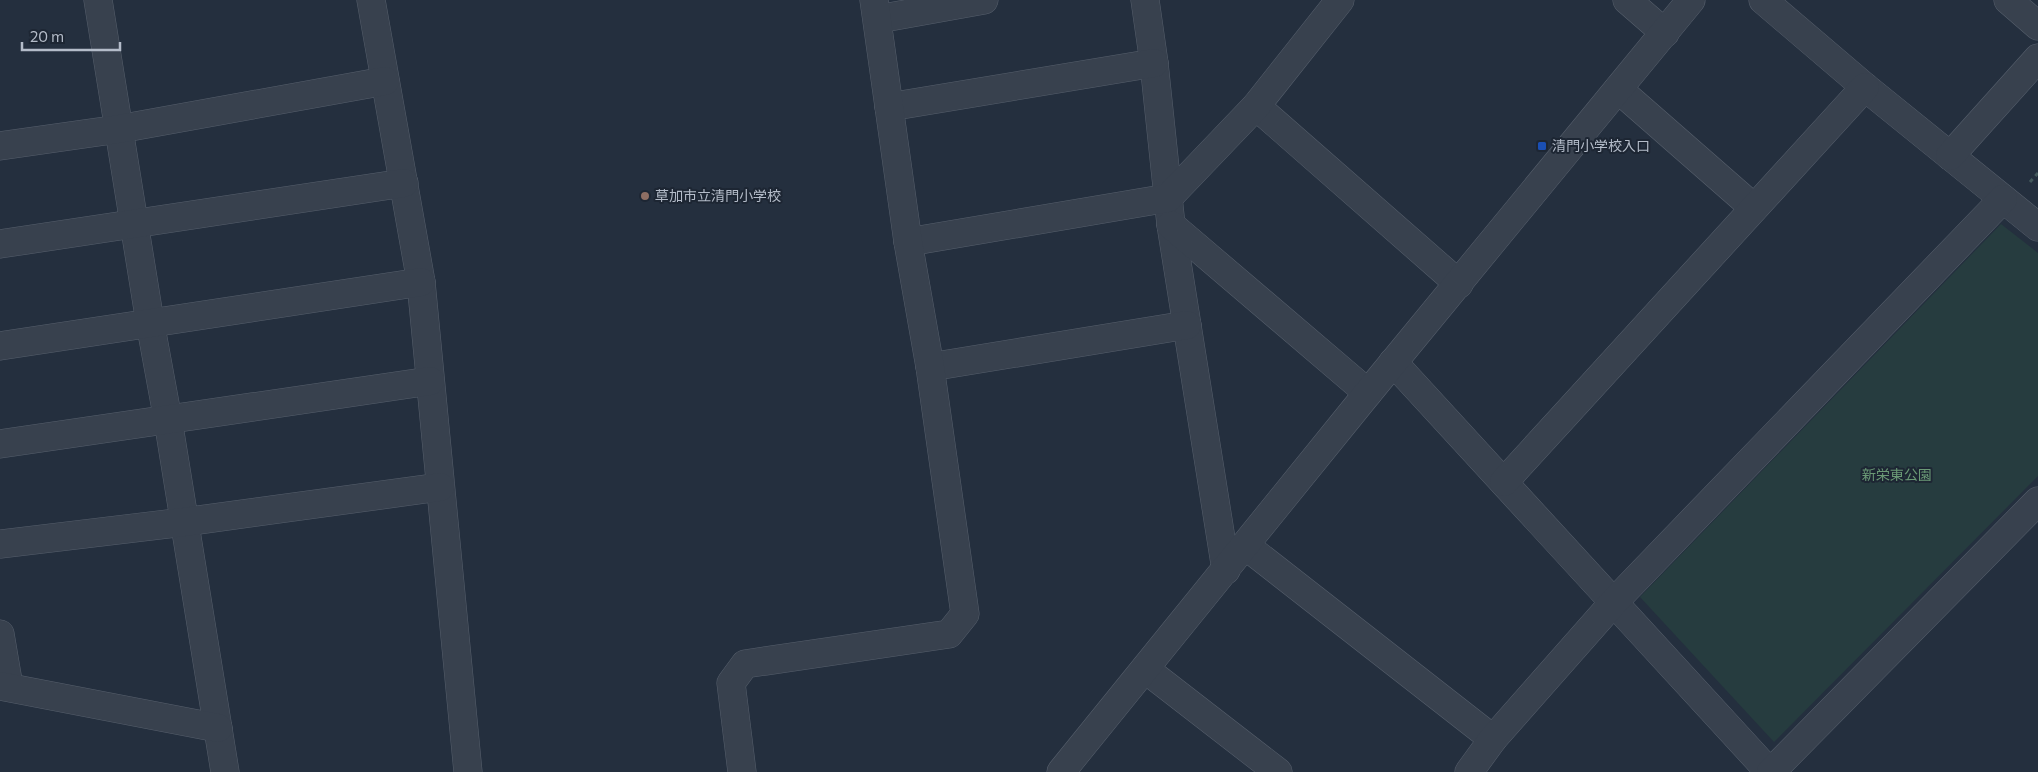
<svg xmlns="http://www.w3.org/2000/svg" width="2038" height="772" viewBox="0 0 2038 772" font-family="Commissioner,'Noto Sans JP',sans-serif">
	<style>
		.park { fill: #263c3f }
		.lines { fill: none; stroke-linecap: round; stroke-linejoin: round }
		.minor-casing { stroke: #565f6c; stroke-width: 29 }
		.path { stroke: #44595c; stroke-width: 3; stroke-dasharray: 4 4; stroke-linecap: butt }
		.minor { stroke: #38414e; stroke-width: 28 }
		.transit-dot { fill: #1a4fb4; stroke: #1d2633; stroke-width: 2 }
		.education-dot { fill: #8d6e63; stroke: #1d2633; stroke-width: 2 }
		.labels { text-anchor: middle; stroke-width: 4; stroke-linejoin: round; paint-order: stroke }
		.poi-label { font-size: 14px; fill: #b4bcc9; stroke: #1d2633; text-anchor: start }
		.park-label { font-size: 14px; fill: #6b9a76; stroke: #1d2633 }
	</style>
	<rect width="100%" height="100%" fill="#242f3e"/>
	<polygon class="park" points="2001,224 2038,253 2038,476 1774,742 1640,597"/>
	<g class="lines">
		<g class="minor-casing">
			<g id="minor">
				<polyline points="98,0 150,322 168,420 225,772"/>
				<polyline points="371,0 421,282 468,772"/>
				<polyline points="1145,0 1154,63 1171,225 1226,570"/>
				<polyline points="1627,0 1665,33"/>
				<polyline points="1763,0 1865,87 2038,227"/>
				<polyline points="2008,0 2038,26"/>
				<polyline points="878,19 984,0"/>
				<polyline points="1618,89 1754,208"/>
				<polyline points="1256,106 1459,284"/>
				<polyline points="889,107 1154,63"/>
				<polyline points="0,146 119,129 385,81"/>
				<polyline points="1950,156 2038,58"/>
				<polyline points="1171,225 1368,393"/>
				<polyline points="908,242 1168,198 1256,106 1340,0"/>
				<polyline points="0,244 404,183"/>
				<polyline points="0,346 421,282"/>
				<polyline points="1393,362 1763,765 1771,772"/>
				<polyline points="930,367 1187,325"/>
				<polyline points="0,444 430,381"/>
				<polyline points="1504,482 1865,87"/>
				<polyline points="0,544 184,522 440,487"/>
				<polyline points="1246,546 1493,739"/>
				<polyline points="0,634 9,687"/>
				<polyline points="1145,669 1278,772"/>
				<polyline points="0,686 218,728"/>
				<polyline points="742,772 731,683 745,664 949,634 965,614 930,367 908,242 874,0"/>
				<polyline points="1061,772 1368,393 1691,0"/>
				<polyline points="1469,772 1493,739 1613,603 2003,199"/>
				<polyline points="1771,772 2038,501"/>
			</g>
		</g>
		<polyline class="path" points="2030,182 2038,173"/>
		<use href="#minor" class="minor"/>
	</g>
	<rect class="transit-dot" x="1537" y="141" width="10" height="10" rx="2.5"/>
	<circle class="education-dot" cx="645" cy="196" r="5"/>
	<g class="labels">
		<g class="poi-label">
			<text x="1552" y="151">清門小学校入口</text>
			<text x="655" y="201">草加市立清門小学校</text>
		</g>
		<g class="park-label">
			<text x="1897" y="480">新栄東公園</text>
		</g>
	</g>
	<path d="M22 42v8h98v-8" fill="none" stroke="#b4bcc9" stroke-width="2.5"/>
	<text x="30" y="42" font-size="15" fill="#b4bcc9" stroke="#1d2633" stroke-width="4" paint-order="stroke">20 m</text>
</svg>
